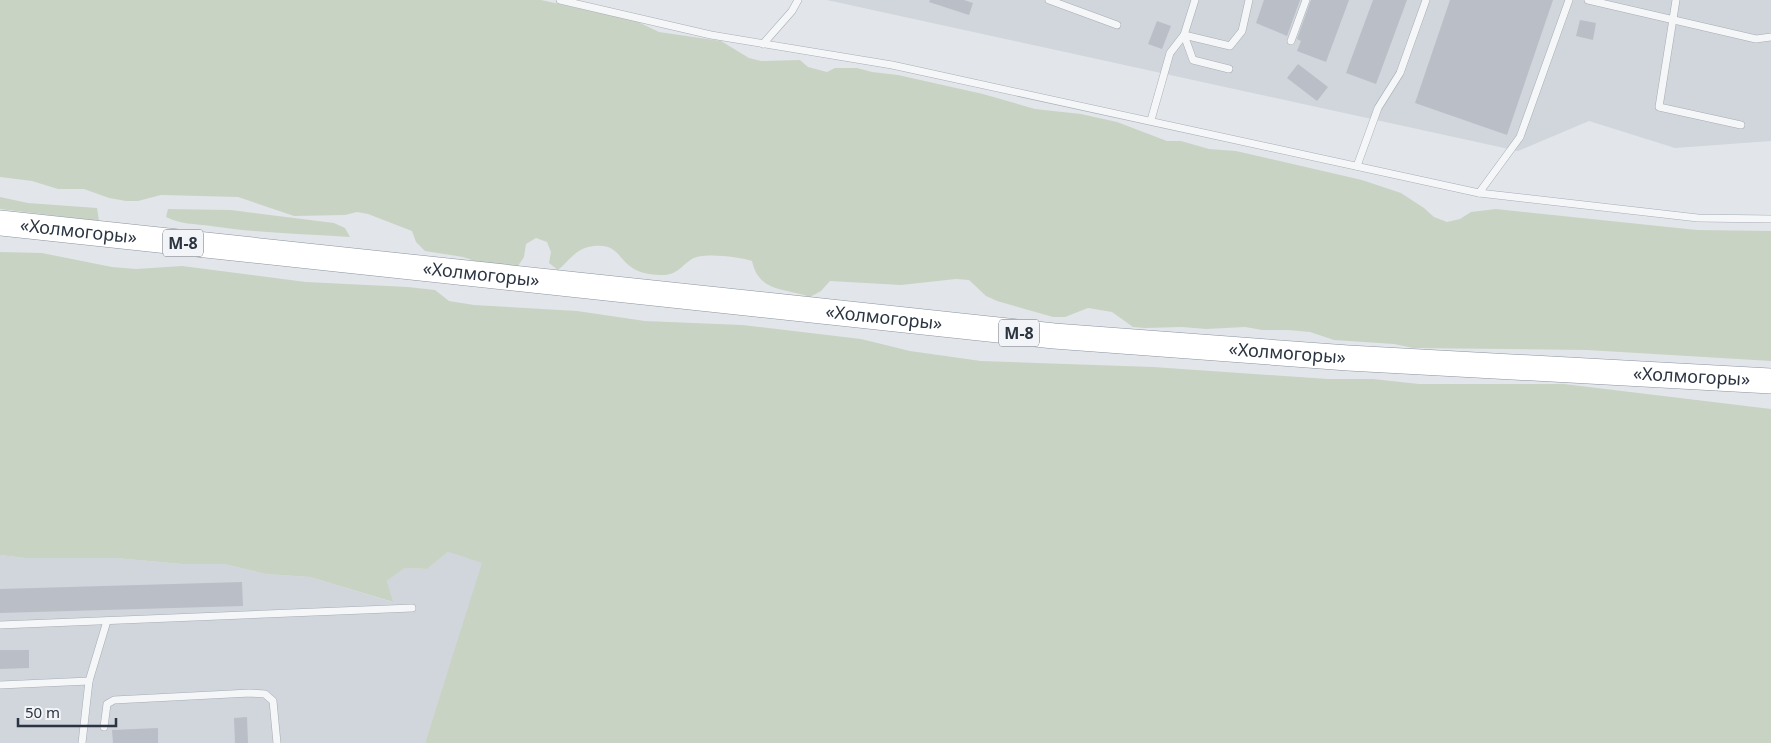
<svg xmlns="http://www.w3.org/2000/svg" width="1771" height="743" viewBox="0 0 1771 743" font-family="'Noto Sans',sans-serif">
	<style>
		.built { fill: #d1d5dc }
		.green { fill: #c9d3c4 }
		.building { fill: #babfc7 }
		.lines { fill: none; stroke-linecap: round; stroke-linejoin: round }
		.lane-casing { stroke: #a7adb4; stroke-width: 8 }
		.highway-casing { stroke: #8b94a0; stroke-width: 26 }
		.lane { stroke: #f5f6f8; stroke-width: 7 }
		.highway { stroke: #fff; stroke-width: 25 }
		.labels { text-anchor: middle; stroke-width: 4.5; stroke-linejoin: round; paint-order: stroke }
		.shield { fill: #f2f4f7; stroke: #676e78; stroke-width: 1 }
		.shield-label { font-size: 16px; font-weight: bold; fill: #2b3441 }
		.street-label { font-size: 18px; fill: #2b3441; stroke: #f2f4f7 }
	</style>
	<rect width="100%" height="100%" fill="#e2e6ea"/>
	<g class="built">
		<polygon points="827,0 1771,0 1771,141 1675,148 1589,121 1518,151"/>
		<polygon points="448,552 483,563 425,743 0,743 0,555 25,558 116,558 181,564 224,564 266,574 310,577 392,602 387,581 405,568 427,569"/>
	</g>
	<g class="green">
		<path d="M0 0H541L636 21 659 32 721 41 749 58 761 61 800 60 808 67 827 72 835 68H857L872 72 898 75 983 94 1035 109 1081 114 1117 122 1167 141H1181L1209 149 1236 151 1362 180 1401 193 1424 208 1434 217 1447 222 1460 219 1471 212 1496 209 1697 230 1771 231V361L1587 350 1413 348 1394 344 1334 340 1310 332 1288 330H1262L1245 327 1206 329 1182 327 1145 328 1133 327 1112 312 1088 308 1065 317H1053L997 301 986 296 969 280 956 279 901 285 830 281 821 291 810 297C786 288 759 293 752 261 740 257 703 252 692 259 681 266 677 275 663 275 655 275 643 274 636 270 616 260 620 241 588 247 575 250 567 263 558 270L549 263 551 252 547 242 536 238 526 244 524 257 516 269 490 266 463 257 425 251 416 242 412 231 368 214 357 212 345 215 294 216 238 197 161 195 138 201H126L109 198 84 189H58L32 181 0 177Z"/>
		<polygon points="0,197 28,203 97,208 99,221 0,209"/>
		<path d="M168 209 231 210 334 223 345 228 350 237C303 234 257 233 211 226 196 224 179 224 166 217Z"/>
		<polygon points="0,252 42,253 112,267 136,269 182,266 306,282 408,287 435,290 449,301 474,305 577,311 645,321 742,325 861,339 910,351 981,361 1153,367 1328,379 1373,379 1419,384 1564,384 1771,409 1771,743 425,743 482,563 448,552 427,569 405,568 387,581 393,602 310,577 266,574 224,564 181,564 116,558 25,558 0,555"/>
	</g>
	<g class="building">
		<polygon points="930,0 964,0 973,3 969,15 929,2"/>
		<polygon points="1264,0 1300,0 1287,36 1256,23"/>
		<polygon points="1311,0 1349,0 1326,62 1297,51 1301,41 1297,39"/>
		<polygon points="1373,0 1407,0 1376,84 1346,73"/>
		<polygon points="1450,0 1553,0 1507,135 1415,103"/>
		<polygon points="1580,20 1596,23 1593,40 1576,36"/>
		<polygon points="1157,21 1171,26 1162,49 1148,44"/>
		<polygon points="1298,64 1328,87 1317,101 1287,78"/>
		<polygon points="242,582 243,606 0,613 0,589"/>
		<polygon points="0,650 29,650 29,668 0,669"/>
		<polygon points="247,717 248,743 235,743 234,718"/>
		<polygon points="158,728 158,743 113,743 112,730"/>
	</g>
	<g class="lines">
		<g class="lane-casing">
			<g id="lane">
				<polyline points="560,0 711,35 892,65 1479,193 1698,218 1771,219"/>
				<polyline points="1049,0 1117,25"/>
				<polyline points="1195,0 1184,35 1193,60 1229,69"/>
				<polyline points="1588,0 1756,39 1771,37"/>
				<polyline points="1676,0 1659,107 1741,125"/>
				<polyline points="1291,41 1306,0"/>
				<polyline points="763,44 792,11 798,0"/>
				<polyline points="1151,120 1170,53 1184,35 1230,46 1242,31 1249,0"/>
				<polyline points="1357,166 1378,108 1400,73 1426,0"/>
				<polyline points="1479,193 1520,137 1569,0"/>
				<polyline points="0,625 412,608"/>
				<polyline points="0,685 89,681 107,621"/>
				<polyline points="104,727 107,704 114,700 250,693 265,694 273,701 277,743"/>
				<polyline points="82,743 89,681"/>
			</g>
		</g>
		<g class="highway-casing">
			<g id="highway">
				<path id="s1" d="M0 223 1054 336 1348 358 1771 381"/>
			</g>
		</g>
		<use href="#lane" class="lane"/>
		<use href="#highway" class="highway"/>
	</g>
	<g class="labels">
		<g class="shield">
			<rect x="163" y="229.5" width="40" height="27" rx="4"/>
			<rect x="999" y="319.5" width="40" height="27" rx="4"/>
		</g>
		<g class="shield-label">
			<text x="183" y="249">М-8</text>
			<text x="1019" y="339">М-8</text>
		</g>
		<g class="street-label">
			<text dy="6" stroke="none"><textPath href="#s1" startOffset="79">«Холмогоры»</textPath></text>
			<text dy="6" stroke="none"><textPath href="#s1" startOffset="484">«Холмогоры»</textPath></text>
			<text dy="6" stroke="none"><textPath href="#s1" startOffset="889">«Холмогоры»</textPath></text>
			<text dy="6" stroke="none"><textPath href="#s1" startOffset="1294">«Холмогоры»</textPath></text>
			<text dy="6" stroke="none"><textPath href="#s1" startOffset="1699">«Холмогоры»</textPath></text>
		</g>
	</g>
	<path d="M18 718v8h98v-8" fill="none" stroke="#2b3441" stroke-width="2.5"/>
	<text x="25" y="718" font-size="15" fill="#2b3441" stroke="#f2f4f7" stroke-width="4" paint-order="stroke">50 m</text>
</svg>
